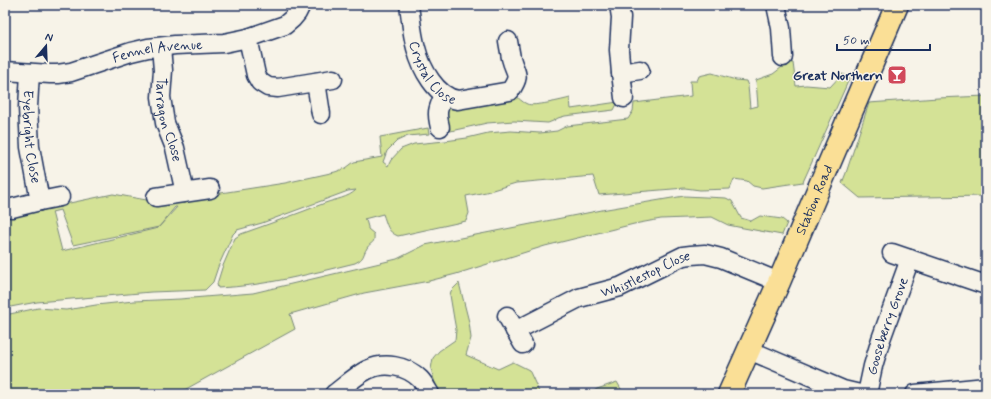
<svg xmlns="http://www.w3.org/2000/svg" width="991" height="399" viewBox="0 0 991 399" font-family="Mynerve,sans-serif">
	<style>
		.green { fill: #d4e296; stroke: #78887a; fill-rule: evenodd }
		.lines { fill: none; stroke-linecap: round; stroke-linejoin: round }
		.minor-casing { stroke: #1b2f5e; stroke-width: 21 }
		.major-casing { stroke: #1b2f5e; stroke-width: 25 }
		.minor { stroke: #f7f3e8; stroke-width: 18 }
		.major { stroke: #fadf96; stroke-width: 22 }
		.labels { text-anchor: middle; stroke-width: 3; stroke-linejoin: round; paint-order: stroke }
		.street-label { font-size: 14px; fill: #1b2f5e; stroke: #f7f3e8 }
		.poi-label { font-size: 14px; font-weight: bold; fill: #1b2f5e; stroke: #f7f3e8; text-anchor: end }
	</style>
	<rect width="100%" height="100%" fill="#f7f3e8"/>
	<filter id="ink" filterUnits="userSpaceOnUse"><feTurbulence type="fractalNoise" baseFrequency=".025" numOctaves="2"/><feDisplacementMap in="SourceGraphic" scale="8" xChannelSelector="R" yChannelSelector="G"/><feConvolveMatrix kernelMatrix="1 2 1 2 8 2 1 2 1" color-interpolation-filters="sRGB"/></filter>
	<g filter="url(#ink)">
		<g class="green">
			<path d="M791 62 793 63 796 86 806 85 830 87 842 74 850 77 803 182 762 188 753 186 747 181 734 179 730 189 700 190 685 188 599 195 593 176 516 183 486 192 466 196 469 213 466 221 398 236C387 232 387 224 383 214L364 219 366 220 368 227V229L374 234C375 245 371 241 367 248 362 256 365 258 355 263 310 274 264 286 218 288L217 284 222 268 235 238 241 234C269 224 297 214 325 203 336 199 348 198 356 190L348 191 262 223 237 230 233 234 218 267 213 282 205 290 151 292 37 302 5 308V215H12L113 194 152 201 195 197 285 183 335 172 346 168 354 162 382 157 380 137 428 128 429 134 408 136 397 141 387 151 383 162 388 166 391 160 401 149 414 144 445 141 467 138 488 133 511 131 540 133 557 131 567 126 628 119 633 111 634 103 691 96 690 81H697L699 76 712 73 736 80 746 81 748 86 750 108 758 106 756 80 773 74 786 64ZM175 207H177L158 228 62 251 52 212 60 210 73 245 159 227Z"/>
			<path d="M515 94C518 98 522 102 527 104 533 107 563 100 570 98L571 109 618 102 614 110 565 116 558 118 553 121 548 123 514 121 487 123 446 132V106Z"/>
			<polygon points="986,96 986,196 860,198 842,183 846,173 869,103 938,98"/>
			<polygon points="684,196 726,198 732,201 741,218 751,221 760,216 782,219 787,223 782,235 738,227 728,225 712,217 661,219 634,224 545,246 456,274 429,281 364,293 290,314 295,329 177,394 5,394 5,315 38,308 66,310 96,305 134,301 180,299 253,293 397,259 425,245 607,209"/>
			<polygon points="459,283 469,322 471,338 466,355 498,369 513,362 529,370 540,394 443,394 436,387 431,369 433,358 439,351 455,340 456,330 454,319 450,295 451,291"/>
			<polygon points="617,382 624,394 589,394 597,389"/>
		</g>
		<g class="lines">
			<g class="minor-casing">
				<g id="minor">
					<path id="s1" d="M409 5C411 19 412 34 416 48 421 68 436 97 458 100L510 91C522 74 515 74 511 58 510 52 509 47 508 41"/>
					<polyline points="619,5 621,17 619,50 621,73 640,70"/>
					<polyline points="776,5 781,28 783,57"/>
					<polyline points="248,38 256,75 260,82 268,87 278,88 333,79"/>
					<path id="s2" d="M161 47 163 70 161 97 165 123 175 148 183 184 184 193"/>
					<path id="s3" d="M5 71 50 74H58L71 72 131 52 148 48 175 45 224 43 248 38 285 25 292 19 297 13 301 5"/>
					<path id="s4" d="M30 73 28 107 30 147 40 201"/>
					<polyline points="621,73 624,98"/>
					<polyline points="316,82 321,114"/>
					<path d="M440 127C436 111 438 109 444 95"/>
					<polyline points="156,197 210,189"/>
					<polyline points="12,208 40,201 60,197"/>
					<polyline points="892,253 986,285"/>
					<polyline points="507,316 523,344"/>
					<path id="s5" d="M515 331 579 298 620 287 683 256 691 255 705 254 721 258 779 282"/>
					<polyline points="749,350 843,390 860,394"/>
					<path d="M334 394C345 386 355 376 367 370 384 362 406 365 420 379 424 383 427 389 430 394"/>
					<path id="s6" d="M867 394 873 366 881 339 910 259"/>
					<polyline points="915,394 986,387"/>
				</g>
			</g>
			<g class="major-casing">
				<g id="major">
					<path id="s7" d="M729 394 779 282 820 185 897 5"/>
				</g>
			</g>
			<use href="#minor" class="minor"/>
			<use href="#major" class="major"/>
		</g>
	</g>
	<defs>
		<g id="bar-square" transform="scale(1)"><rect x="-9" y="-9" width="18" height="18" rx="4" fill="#d1495b" stroke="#f7f3e8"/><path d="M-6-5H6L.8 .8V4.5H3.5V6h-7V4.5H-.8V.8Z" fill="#fff"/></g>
	</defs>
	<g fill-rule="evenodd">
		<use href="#bar-square" x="897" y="75"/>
	</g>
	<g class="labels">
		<g class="street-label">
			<text dy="5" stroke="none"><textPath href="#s3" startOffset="156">Fennel Avenue</textPath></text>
			<text dy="5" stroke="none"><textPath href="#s1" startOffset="74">Crystal Close</textPath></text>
			<text dy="5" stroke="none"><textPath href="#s2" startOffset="74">Tarragon Close</textPath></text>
			<text dy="5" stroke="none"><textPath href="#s4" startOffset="64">Eyebright Close</textPath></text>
			<text dy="5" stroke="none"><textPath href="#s7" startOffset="212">Station Road</textPath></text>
			<text dy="5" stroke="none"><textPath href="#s5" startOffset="143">Whistlestop Close</textPath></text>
			<text dy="5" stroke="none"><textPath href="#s6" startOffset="71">Gooseberry Grove</textPath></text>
		</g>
		<g class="poi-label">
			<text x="883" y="80">Great Northern</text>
		</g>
	</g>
	<rect width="991" height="399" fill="none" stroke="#f7f3e8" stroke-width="20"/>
	<rect x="10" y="10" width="971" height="379" fill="none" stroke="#1b2f5e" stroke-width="1.5" filter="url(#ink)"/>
	<g transform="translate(46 46) rotate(19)" stroke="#f7f3e8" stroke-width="3" paint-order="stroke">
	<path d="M0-3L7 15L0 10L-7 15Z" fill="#1b2f5e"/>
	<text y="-6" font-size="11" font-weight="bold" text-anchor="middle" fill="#1b2f5e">N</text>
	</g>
	<path d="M837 44v6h93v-6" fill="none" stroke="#1b2f5e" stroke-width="2"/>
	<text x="843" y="44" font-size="12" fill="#1b2f5e" stroke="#f7f3e8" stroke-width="3" paint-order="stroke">50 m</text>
</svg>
